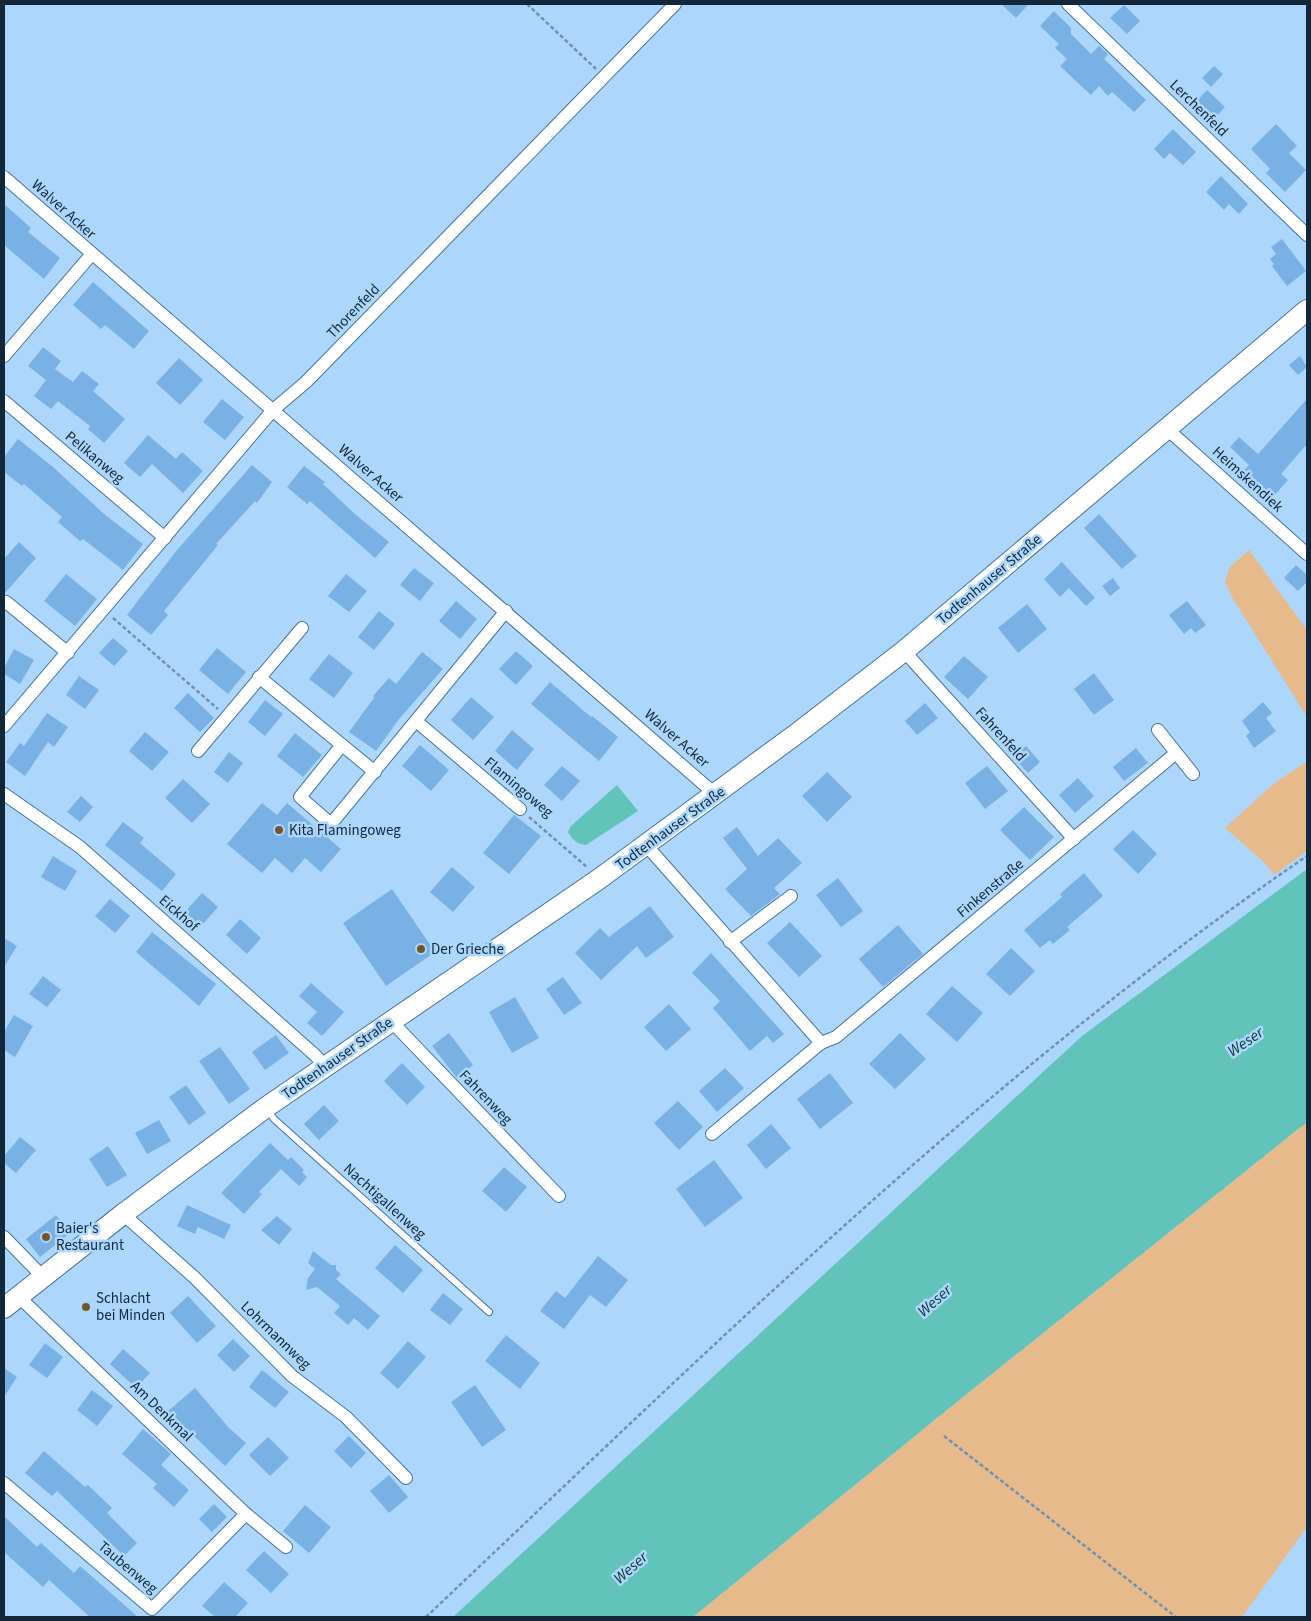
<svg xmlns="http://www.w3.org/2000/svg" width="1311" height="1621" viewBox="0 0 1311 1621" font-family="'Source Sans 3',sans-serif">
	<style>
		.green { fill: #e7ba8b }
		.water { fill: #61c3b9 }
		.building { fill: #79b1e4 }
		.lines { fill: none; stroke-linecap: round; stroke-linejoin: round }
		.service-casing { stroke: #4474a0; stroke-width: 8 }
		.minor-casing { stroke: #4474a0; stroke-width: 14 }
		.primary-casing { stroke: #4474a0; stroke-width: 22 }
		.path { stroke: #7092b0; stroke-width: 2.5; stroke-dasharray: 4 2.5; stroke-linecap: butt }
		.service { stroke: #fff; stroke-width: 6 }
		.minor { stroke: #fff; stroke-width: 12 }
		.primary { stroke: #fff; stroke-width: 20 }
		.poi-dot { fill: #78542d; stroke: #add6fc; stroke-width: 2 }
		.labels { text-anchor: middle; stroke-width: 5; stroke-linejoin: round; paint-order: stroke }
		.street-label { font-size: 15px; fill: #122739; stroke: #add6fc }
		.poi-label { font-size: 15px; fill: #122739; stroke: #add6fc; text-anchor: start }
		.water-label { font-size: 16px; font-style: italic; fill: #0c3c38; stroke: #add6fc }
	</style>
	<rect width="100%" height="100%" fill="#add6fc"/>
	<g class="green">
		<polygon points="1249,550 1307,630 1307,717 1232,597 1225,582 1230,567"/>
		<polygon points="1307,761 1307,851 1274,875 1265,863 1225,828 1271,786"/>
		<polygon points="1307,1122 1307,1527 1242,1617 693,1617 948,1409"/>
	</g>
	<g class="water">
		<path d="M617 785 638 811 586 845C577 844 573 841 568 832L571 826Z"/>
		<polygon points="1307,869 1307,1122 948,1409 693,1617 453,1617 1082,1036"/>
	</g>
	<g class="building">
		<polygon points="1001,4 1029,4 1016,18"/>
		<polygon points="1124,5 1140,21 1127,34 1110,18"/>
		<polygon points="1054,11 1071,28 1071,34 1091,54 1099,46 1108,54 1104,59 1146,100 1134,112 1112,92 1108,96 1099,86 1091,95 1060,66 1067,59 1055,48 1059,44 1040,26"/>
		<polygon points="1214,66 1223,74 1211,87 1202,78"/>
		<polygon points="1207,90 1225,107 1212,121 1194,104"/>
		<polygon points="1276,124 1297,146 1289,153 1306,170 1285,192 1266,173 1270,169 1251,149"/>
		<polygon points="1173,129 1196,152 1183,165 1170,153 1164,159 1154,149"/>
		<polygon points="1221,176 1248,204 1239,214 1229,204 1224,210 1206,192"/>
		<polygon points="4,204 31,228 28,232 60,258 44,279 4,245"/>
		<polygon points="1282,239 1306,271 1287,286 1272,266 1274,264 1270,259 1276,254 1271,247"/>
		<polygon points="93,282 149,331 134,349 105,325 101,329 73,305"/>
		<polygon points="43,347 61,361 55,369 73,382 82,371 99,384 93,391 125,419 104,443 88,429 90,426 58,401 51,409 34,396 46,380 28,366"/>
		<polygon points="1300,356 1307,367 1298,375 1289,365"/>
		<polygon points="179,358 203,380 180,405 156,383"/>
		<polygon points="222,399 244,417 225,440 203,422"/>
		<polygon points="1307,399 1307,444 1281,474 1288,480 1271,499 1256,485 1253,488 1239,475 1249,465 1230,447 1239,437 1258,454"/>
		<polygon points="148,435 176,459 182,452 203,471 183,493 152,464 140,477 124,463"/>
		<polygon points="18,439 53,467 104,514 143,544 123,570 83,539 80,541 58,522 62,517 24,484 22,486 4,472 4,457"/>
		<polygon points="252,465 272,482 257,503 255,501 216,544 218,545 164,611 168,615 151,635 127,615 177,550"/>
		<polygon points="304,466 325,482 323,484 355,514 389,542 375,558 310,501 307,504 287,487"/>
		<polygon points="1099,514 1137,556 1122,569 1084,528"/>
		<polygon points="19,542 36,558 4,594 4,559"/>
		<polygon points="1062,562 1095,598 1086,606 1069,588 1060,597 1044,579"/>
		<polygon points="1296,565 1307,575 1307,582 1298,591 1284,578"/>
		<polygon points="414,568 434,583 420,601 400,585"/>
		<polygon points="66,574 97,599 75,626 44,601"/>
		<polygon points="346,574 367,591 349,612 328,596"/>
		<polygon points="1113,578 1120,588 1110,596 1102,586"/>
		<polygon points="456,601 477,619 460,639 439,621"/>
		<polygon points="1187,601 1206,625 1195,633 1191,628 1184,634 1169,615"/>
		<polygon points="1027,604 1047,629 1018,653 998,628"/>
		<polygon points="379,611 395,624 374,650 358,637"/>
		<polygon points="113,638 128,651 114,666 99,653"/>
		<polygon points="217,648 246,672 228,694 199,670"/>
		<polygon points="14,649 34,660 20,684 4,674 4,668"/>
		<polygon points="516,651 533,666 516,685 499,669"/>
		<polygon points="422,652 443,669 399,719 376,751 349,732 374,698 373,696 389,678 396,684"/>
		<polygon points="329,654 353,673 334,698 309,679"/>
		<polygon points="964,656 988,677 968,699 944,677"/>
		<polygon points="1094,673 1114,700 1094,715 1074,689"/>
		<polygon points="79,676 99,690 85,709 66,695"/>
		<polygon points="550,682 591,717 592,716 618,737 599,761 531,704"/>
		<polygon points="188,693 214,718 200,732 174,708"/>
		<polygon points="471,697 494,717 473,740 451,720"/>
		<polygon points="265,700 283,714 265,736 248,722"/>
		<polygon points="1263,702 1272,713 1266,718 1276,731 1254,748 1246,736 1250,732 1242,721"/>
		<polygon points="925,703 938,718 917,735 905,721"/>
		<polygon points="47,713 68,727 54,747 48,742 25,776 6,762 20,743 24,746"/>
		<polygon points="512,730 534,749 517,770 495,751"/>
		<polygon points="145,732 169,752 152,771 129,751"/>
		<polygon points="295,733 322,755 303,777 277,756"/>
		<polygon points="420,745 449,770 431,791 402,766"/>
		<polygon points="1026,746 1040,762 1028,773 1013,757"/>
		<polygon points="1136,748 1148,763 1124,781 1113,767"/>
		<polygon points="229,752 243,763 228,783 214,772"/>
		<polygon points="562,766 580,781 562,801 544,785"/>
		<polygon points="987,766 1008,791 985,809 965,783"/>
		<polygon points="827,772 852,797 827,822 802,796"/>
		<polygon points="1078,778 1094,796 1075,813 1059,795"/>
		<polygon points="183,779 210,804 192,823 165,798"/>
		<polygon points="81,796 93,807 80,822 67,812"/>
		<polygon points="262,803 277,815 287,803 341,849 321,872 305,858 292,873 275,858 262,873 227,844"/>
		<polygon points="1024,807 1054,837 1030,860 1000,830"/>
		<polygon points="514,815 541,836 509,874 483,853"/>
		<polygon points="123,822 144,838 140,843 176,874 162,891 105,845"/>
		<polygon points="737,827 758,856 778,838 802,863 774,888 780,894 751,916 725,889 747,869 723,838"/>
		<polygon points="1133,830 1157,854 1138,874 1113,849"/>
		<polygon points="53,856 77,871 65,891 41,877"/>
		<polygon points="452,867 475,887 453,912 430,892"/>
		<polygon points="1084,873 1103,896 1067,927 1070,930 1053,944 1050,940 1040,948 1024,930 1062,897 1060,894"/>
		<polygon points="838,878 863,911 841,927 816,895"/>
		<polygon points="392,889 435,952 386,986 343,923"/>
		<polygon points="202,893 218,907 201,926 185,912"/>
		<polygon points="110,899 130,916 115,933 95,916"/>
		<polygon points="650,906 674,937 646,958 637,946 601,980 575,953 600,928 609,937"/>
		<polygon points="240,919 261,938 247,954 226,935"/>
		<polygon points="790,922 822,956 799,977 767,943"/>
		<polygon points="898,925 923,954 883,987 859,959"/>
		<polygon points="152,932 216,984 199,1006 136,952"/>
		<polygon points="4,938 17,946 4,967"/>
		<polygon points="1011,948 1035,971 1010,996 986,974"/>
		<polygon points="711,953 784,1034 773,1043 767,1036 750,1051 713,1008 720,1001 692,973"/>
		<polygon points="43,976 61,990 47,1007 29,994"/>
		<polygon points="563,977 582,1003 564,1015 546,989"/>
		<polygon points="311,983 344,1012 322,1036 307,1023 317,1012 299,996"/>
		<polygon points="952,986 983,1013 957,1042 926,1014"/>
		<polygon points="515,997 539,1038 512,1053 489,1012"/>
		<polygon points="669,1004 691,1029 666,1051 644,1027"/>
		<polygon points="14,1015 33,1026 15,1057 4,1050 4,1032"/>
		<polygon points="449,1033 473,1065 457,1078 432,1046"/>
		<polygon points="900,1033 926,1059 895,1089 869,1064"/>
		<polygon points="276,1035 289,1053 265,1070 252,1052"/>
		<polygon points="220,1047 250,1089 229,1104 199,1061"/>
		<polygon points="402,1063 425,1087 407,1105 384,1081"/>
		<polygon points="725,1068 744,1088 717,1112 699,1091"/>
		<polygon points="830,1073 853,1103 820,1129 797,1099"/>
		<polygon points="186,1085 206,1113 189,1125 169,1097"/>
		<polygon points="678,1101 703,1127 679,1150 654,1123"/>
		<polygon points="324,1105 339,1121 319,1140 304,1124"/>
		<polygon points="159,1120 171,1141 147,1154 135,1133"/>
		<polygon points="771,1124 791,1148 766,1169 747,1145"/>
		<polygon points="20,1137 36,1150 16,1173 4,1163 4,1156"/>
		<polygon points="270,1143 288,1160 291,1157 304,1170 302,1172 307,1177 299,1186 281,1169 259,1192 262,1194 244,1214 221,1193"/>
		<polygon points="108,1146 127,1175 107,1187 89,1159"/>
		<polygon points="714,1160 743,1198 705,1227 676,1189"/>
		<polygon points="504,1167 527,1187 506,1212 482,1191"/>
		<polygon points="187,1205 231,1225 224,1239 198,1227 195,1234 177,1226"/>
		<polygon points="56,1215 70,1233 40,1257 26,1239"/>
		<polygon points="277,1216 292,1229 279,1245 261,1230"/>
		<polygon points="395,1245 423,1270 403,1293 375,1268"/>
		<polygon points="313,1251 331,1265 336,1265 336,1270 341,1274 336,1279 380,1316 368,1330 354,1318 348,1325 334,1313 340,1306 317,1287 306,1290 308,1278 315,1269 308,1263"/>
		<polygon points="598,1256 628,1280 606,1307 590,1295 564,1329 540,1311 556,1291 565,1298"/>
		<polygon points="443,1293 463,1309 450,1325 430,1310"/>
		<polygon points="188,1296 216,1326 197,1343 170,1313"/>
		<polygon points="506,1335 540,1363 520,1389 485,1361"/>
		<polygon points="233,1339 250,1356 234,1372 217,1355"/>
		<polygon points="408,1341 426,1357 398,1389 380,1373"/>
		<polygon points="45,1343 63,1357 47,1378 29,1365"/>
		<polygon points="123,1349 150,1373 136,1388 110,1364"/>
		<polygon points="4,1368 17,1377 4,1397"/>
		<polygon points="262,1370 289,1392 275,1408 249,1387"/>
		<polygon points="475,1385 506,1430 482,1447 451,1402"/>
		<polygon points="195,1388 229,1428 246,1443 225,1466 194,1436 190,1439 167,1412"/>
		<polygon points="92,1390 113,1406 97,1426 77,1410"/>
		<polygon points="143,1429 171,1454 161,1465 189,1490 174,1507 153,1488 157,1484 122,1454"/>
		<polygon points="349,1436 366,1453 351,1468 334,1451"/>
		<polygon points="268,1437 289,1458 270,1476 249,1455"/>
		<polygon points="44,1451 85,1487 88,1485 112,1508 107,1513 137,1543 124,1556 57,1491 52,1496 25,1473"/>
		<polygon points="389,1475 408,1497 389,1513 370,1491"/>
		<polygon points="214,1504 227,1517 212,1532 199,1519"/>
		<polygon points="305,1505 331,1527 309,1553 283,1531"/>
		<polygon points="4,1516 37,1547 41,1543 74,1573 80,1566 138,1617 90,1617 49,1580 43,1587 4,1552"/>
		<polygon points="264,1551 289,1574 271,1593 246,1570"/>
		<polygon points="224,1582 248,1603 235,1617 215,1617 202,1606"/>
	</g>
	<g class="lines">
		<g class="service-casing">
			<polyline id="service" points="267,1109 274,1119 489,1312"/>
		</g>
		<g class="minor-casing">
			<g id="minor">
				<polyline points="1068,4 1307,235"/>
				<polyline points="4,177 715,794"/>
				<polyline points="4,356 91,255"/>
				<polyline points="4,401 165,538"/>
				<polyline points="1166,428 1307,554"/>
				<polyline points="6,602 68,653"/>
				<polyline points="904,651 1074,839"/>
				<polyline points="259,677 375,772"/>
				<polyline points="416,721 520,809"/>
				<polyline points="4,726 273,410 306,382 675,4"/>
				<polyline points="1158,730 1193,774"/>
				<polyline points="342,745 300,797 331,824 506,611"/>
				<polyline points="198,751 302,628"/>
				<polyline points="4,794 80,847 316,1056 324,1066"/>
				<polyline points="646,845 821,1043"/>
				<polyline points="730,942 791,896"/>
				<polyline points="391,1021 559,1196"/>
				<polyline points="712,1134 821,1043 836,1037 1176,753"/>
				<polyline points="123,1214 195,1278 292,1376 346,1417 406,1478"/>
				<polyline points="4,1237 43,1277"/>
				<polyline points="18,1296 246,1514 286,1547"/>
				<polyline points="4,1483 152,1609 246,1514"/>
			</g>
		</g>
		<g class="primary-casing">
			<polyline id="primary" points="4,1308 123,1214 265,1108 599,879 799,732 904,651 1307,310"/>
		</g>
		<g class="path">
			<polyline points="527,4 596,69"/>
			<polyline points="113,618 218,709"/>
			<polyline points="529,817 587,867"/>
			<polyline points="944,1436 1176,1617"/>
			<path d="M426 1617C709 1350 985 1076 1307 856"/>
		</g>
		<use href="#service" class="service"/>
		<use href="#minor" class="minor"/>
		<use href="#primary" class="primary"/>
	</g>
	<g class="poi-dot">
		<circle cx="279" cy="830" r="5"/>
		<circle cx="421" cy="949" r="5"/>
		<circle cx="46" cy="1237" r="5"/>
		<circle cx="86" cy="1307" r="5"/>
	</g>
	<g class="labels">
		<g class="street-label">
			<text transform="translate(1199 108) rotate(44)" y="5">Lerchenfeld</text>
			<text transform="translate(64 209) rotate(42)" y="5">Walver Acker</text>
			<text transform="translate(353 311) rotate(-46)" y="5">Thorenfeld</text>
			<text transform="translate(95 457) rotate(40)" y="5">Pelikanweg</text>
			<text transform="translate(371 473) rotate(41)" y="5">Walver Acker</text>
			<text transform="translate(1248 479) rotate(42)" y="5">Heimskendiek</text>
			<text transform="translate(989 579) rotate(-40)" y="5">Todtenhauser Straße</text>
			<text transform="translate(1001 734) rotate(48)" y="5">Fahrenfeld</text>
			<text transform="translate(677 738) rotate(41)" y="5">Walver Acker</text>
			<text transform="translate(519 787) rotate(40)" y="5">Flamingoweg</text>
			<text transform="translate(670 828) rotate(-36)" y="5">Todtenhauser Straße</text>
			<text transform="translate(990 888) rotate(-40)" y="5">Finkenstraße</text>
			<text transform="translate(179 913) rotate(41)" y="5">Eickhof</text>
			<text transform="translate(337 1058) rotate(-35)" y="5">Todtenhauser Straße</text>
			<text transform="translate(486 1097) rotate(46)" y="5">Fahrenweg</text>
			<text transform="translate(385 1201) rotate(42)" y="5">Nachtigallenweg</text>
			<text transform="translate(276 1335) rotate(44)" y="5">Lohrmannweg</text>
			<text transform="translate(162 1411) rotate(44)" y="5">Am Denkmal</text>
			<text transform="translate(128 1567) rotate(40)" y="5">Taubenweg</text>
		</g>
		<g class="poi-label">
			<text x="289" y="835">Kita Flamingoweg</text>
			<text x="431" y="954">Der Grieche</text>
			<text x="56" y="1233">Baier's<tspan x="56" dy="17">Restaurant</tspan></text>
			<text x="96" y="1303">Schlacht<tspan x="96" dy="17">bei Minden</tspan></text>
		</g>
		<g class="water-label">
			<text transform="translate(1245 1041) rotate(-34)" y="6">Weser</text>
			<text transform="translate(934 1300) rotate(-41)" y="6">Weser</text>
			<text transform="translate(630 1567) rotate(-41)" y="6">Weser</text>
		</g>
	</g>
	<rect width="1311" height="1621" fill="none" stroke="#122739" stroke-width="10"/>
</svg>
